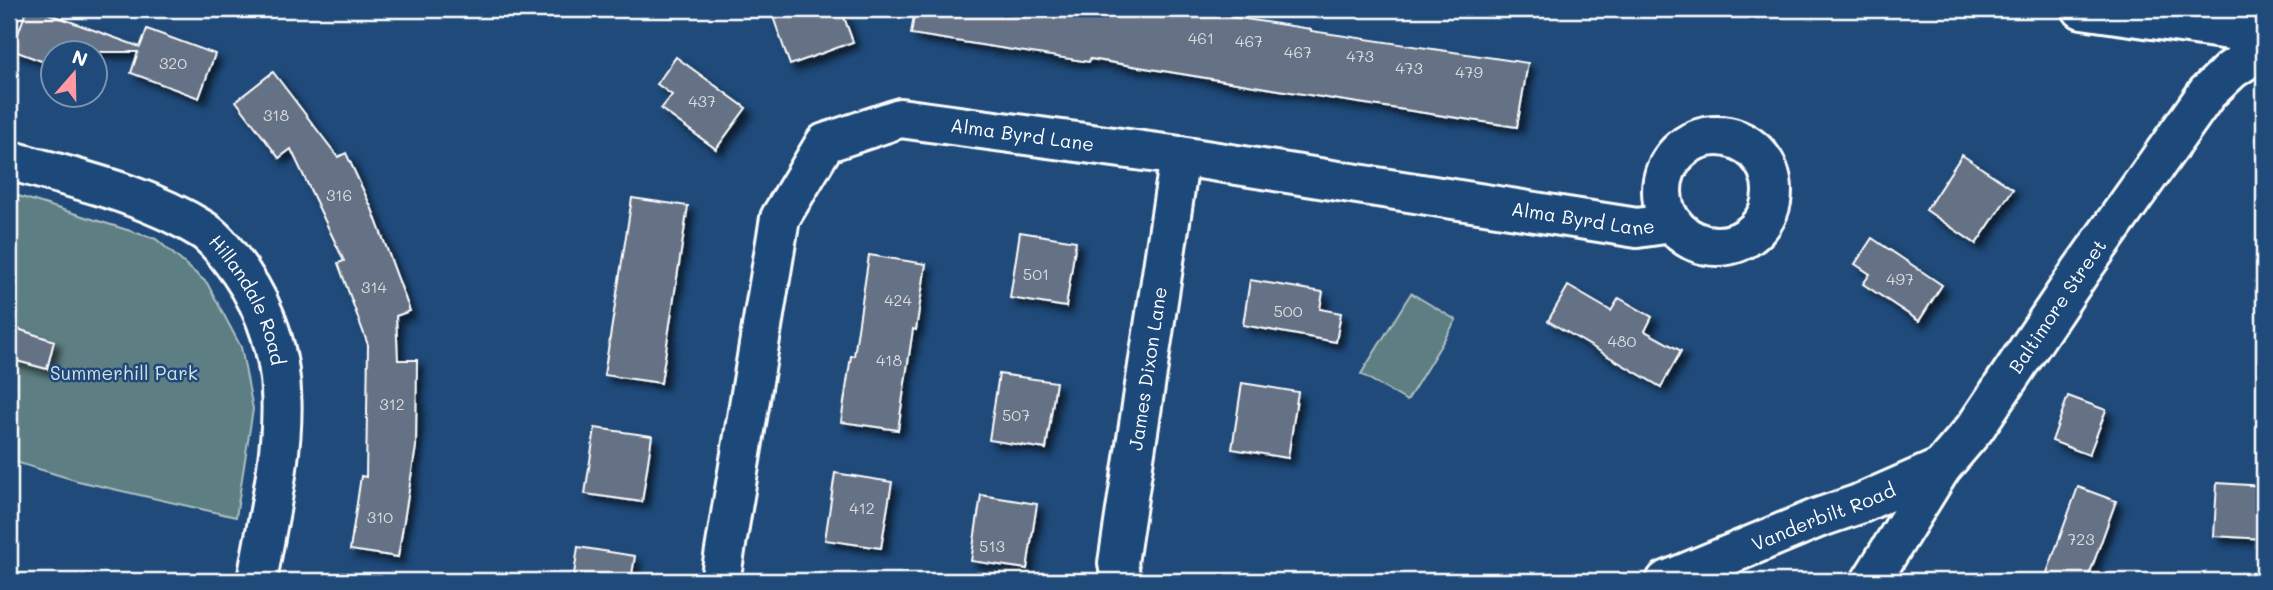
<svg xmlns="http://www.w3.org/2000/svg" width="2273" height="590" viewBox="0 0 2273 590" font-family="Mali,sans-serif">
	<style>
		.green { fill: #5d7f83; stroke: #aebfc1; stroke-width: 2 }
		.building { fill: #657184; stroke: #fff; stroke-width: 2; filter: url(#shadow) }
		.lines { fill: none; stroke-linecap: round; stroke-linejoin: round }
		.minor-casing { stroke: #fff; stroke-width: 44 }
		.tertiary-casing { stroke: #fff; stroke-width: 44 }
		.minor { stroke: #1f4a7a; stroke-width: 38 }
		.tertiary { stroke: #1f4a7a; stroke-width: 38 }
		.labels { text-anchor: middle; stroke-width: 5; stroke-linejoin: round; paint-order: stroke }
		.number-label { font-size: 16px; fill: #d8dce0 }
		.street-label { font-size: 19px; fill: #fff; stroke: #1f4a7a }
		.park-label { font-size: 19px; fill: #d6dfe0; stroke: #1f4a7a }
	</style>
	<defs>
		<filter id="shadow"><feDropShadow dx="6" dy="6" stdDeviation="3.5" flood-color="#0009"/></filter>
	</defs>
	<rect width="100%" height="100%" fill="#1f4a7a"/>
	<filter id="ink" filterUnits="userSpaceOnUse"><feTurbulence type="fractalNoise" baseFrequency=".0143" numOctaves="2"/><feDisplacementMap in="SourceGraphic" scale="14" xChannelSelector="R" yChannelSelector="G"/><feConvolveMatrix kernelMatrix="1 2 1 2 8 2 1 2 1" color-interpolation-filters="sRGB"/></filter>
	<g filter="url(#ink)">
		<g class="green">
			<polygon points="9,193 156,239 207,283 241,347 253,409 236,517 78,481 9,460"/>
			<polygon points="1411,293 1456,320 1407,401 1361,374"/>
		</g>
		<g class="building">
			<polygon points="27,9 36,9 140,47 147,29 215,54 199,98 131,73 138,52 52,52 52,65 12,50"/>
			<polygon points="787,9 841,9 853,42 790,65 772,14"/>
			<polygon points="915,9 1181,9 1311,29 1311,31 1528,63 1517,127 1339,100 1090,59 1089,62 911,34"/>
			<polygon points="676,57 746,108 716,149 661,109 672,95 657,84"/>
			<polygon points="273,72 338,157 346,153 372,209 410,311 396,316 398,360 417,360 416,447 398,557 350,550 361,476 366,477 368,345 338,263 344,261 291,149 279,158 236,101"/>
			<polygon points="1962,155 2013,189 1976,244 1926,210"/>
			<polygon points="632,198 688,206 661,383 604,375"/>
			<polygon points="1020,232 1076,241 1066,307 1010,298"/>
			<polygon points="1872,238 1942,285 1919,321 1863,284 1870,274 1855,264"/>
			<polygon points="869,255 926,264 916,330 913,329 898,430 841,422 851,356 854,356"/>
			<polygon points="1250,280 1323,292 1320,309 1341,313 1336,342 1243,325"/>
			<polygon points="1568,286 1611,311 1619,298 1652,317 1645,331 1681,351 1661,387 1548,321"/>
			<polygon points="9,326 54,341 47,369 9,359"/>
			<polygon points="999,374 1056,382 1046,449 989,440"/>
			<polygon points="1242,383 1298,392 1288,458 1232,449"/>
			<polygon points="2068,396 2106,410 2089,455 2052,441"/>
			<polygon points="595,428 652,436 642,502 585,494"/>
			<polygon points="835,473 892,482 881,548 825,540"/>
			<polygon points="2217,483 2264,486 2264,539 2214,536"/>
			<polygon points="2078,487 2116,501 2087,581 2044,581"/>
			<polygon points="981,495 1037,504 1027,569 971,561"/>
			<polygon points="578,547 635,556 631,581 573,581"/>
		</g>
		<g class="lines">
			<g class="minor-casing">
				<g id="minor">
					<polyline points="2082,9 2264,35"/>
					<circle cx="1717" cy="191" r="55"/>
					<path id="s1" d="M9 160C74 179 144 193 203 230 218 240 231 259 241 273 309 371 275 474 257 581"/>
					<path id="s2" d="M720 581 780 218 825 143 900 118 1180 156 1637 228 1672 223"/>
					<path id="s3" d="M1121 581 1118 563 1180 156"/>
					<polyline points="1871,581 1941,468"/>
				</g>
			</g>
			<g class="tertiary-casing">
				<g id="tertiary">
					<path id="s4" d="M1666 581 1818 518 1859 504 1941 468 1975 428 2080 272 2207 93 2231 70 2264 48"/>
				</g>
			</g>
			<use href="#minor" class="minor"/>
			<use href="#tertiary" class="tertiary"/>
		</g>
	</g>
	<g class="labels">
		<g class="number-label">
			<text x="1201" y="44">461</text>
			<text x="1249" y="47">467</text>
			<text x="1298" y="58">467</text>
			<text x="1360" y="62">473</text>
			<text x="173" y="69">320</text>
			<text x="1409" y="74">473</text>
			<text x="1469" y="78">479</text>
			<text x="702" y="107">437</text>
			<text x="276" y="121">318</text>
			<text x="339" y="201">316</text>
			<text x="1036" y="280">501</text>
			<text x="1900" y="285">497</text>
			<text x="374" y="293">314</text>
			<text x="898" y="306">424</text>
			<text x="1288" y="317">500</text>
			<text x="1622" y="347">480</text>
			<text x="889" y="366">418</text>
			<text x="392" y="410">312</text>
			<text x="1016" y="421">507</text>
			<text x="862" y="514">412</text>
			<text x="380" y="523">310</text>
			<text x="2081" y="545">723</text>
			<text x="992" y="552">513</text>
		</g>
		<g class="street-label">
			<text dy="7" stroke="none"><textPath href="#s2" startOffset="658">Alma Byrd Lane</textPath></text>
			<text dy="7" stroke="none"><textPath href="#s2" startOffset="1225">Alma Byrd Lane</textPath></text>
			<text dy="7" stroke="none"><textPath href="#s1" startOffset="292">Hillandale Road</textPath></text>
			<text dy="7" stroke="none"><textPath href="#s4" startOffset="497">Baltimore Street</textPath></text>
			<text dy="7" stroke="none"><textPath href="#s3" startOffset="215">James Dixon Lane</textPath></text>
			<text dy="7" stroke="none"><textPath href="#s4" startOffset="170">Vanderbilt Road</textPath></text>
		</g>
		<g class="park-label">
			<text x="124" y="380">Summerhill Park</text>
		</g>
	</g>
	<rect width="2273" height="590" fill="none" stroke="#1f4a7a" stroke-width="35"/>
	<rect x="18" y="18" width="2238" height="555" fill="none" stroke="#fff" stroke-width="2.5" filter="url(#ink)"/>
	<g transform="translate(74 74) rotate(20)"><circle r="33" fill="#1f4a7a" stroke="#7992af" stroke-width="2"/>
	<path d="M0-5L12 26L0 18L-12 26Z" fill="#ff9aa2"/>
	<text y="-10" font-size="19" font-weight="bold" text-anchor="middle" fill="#ffffff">N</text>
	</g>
</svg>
